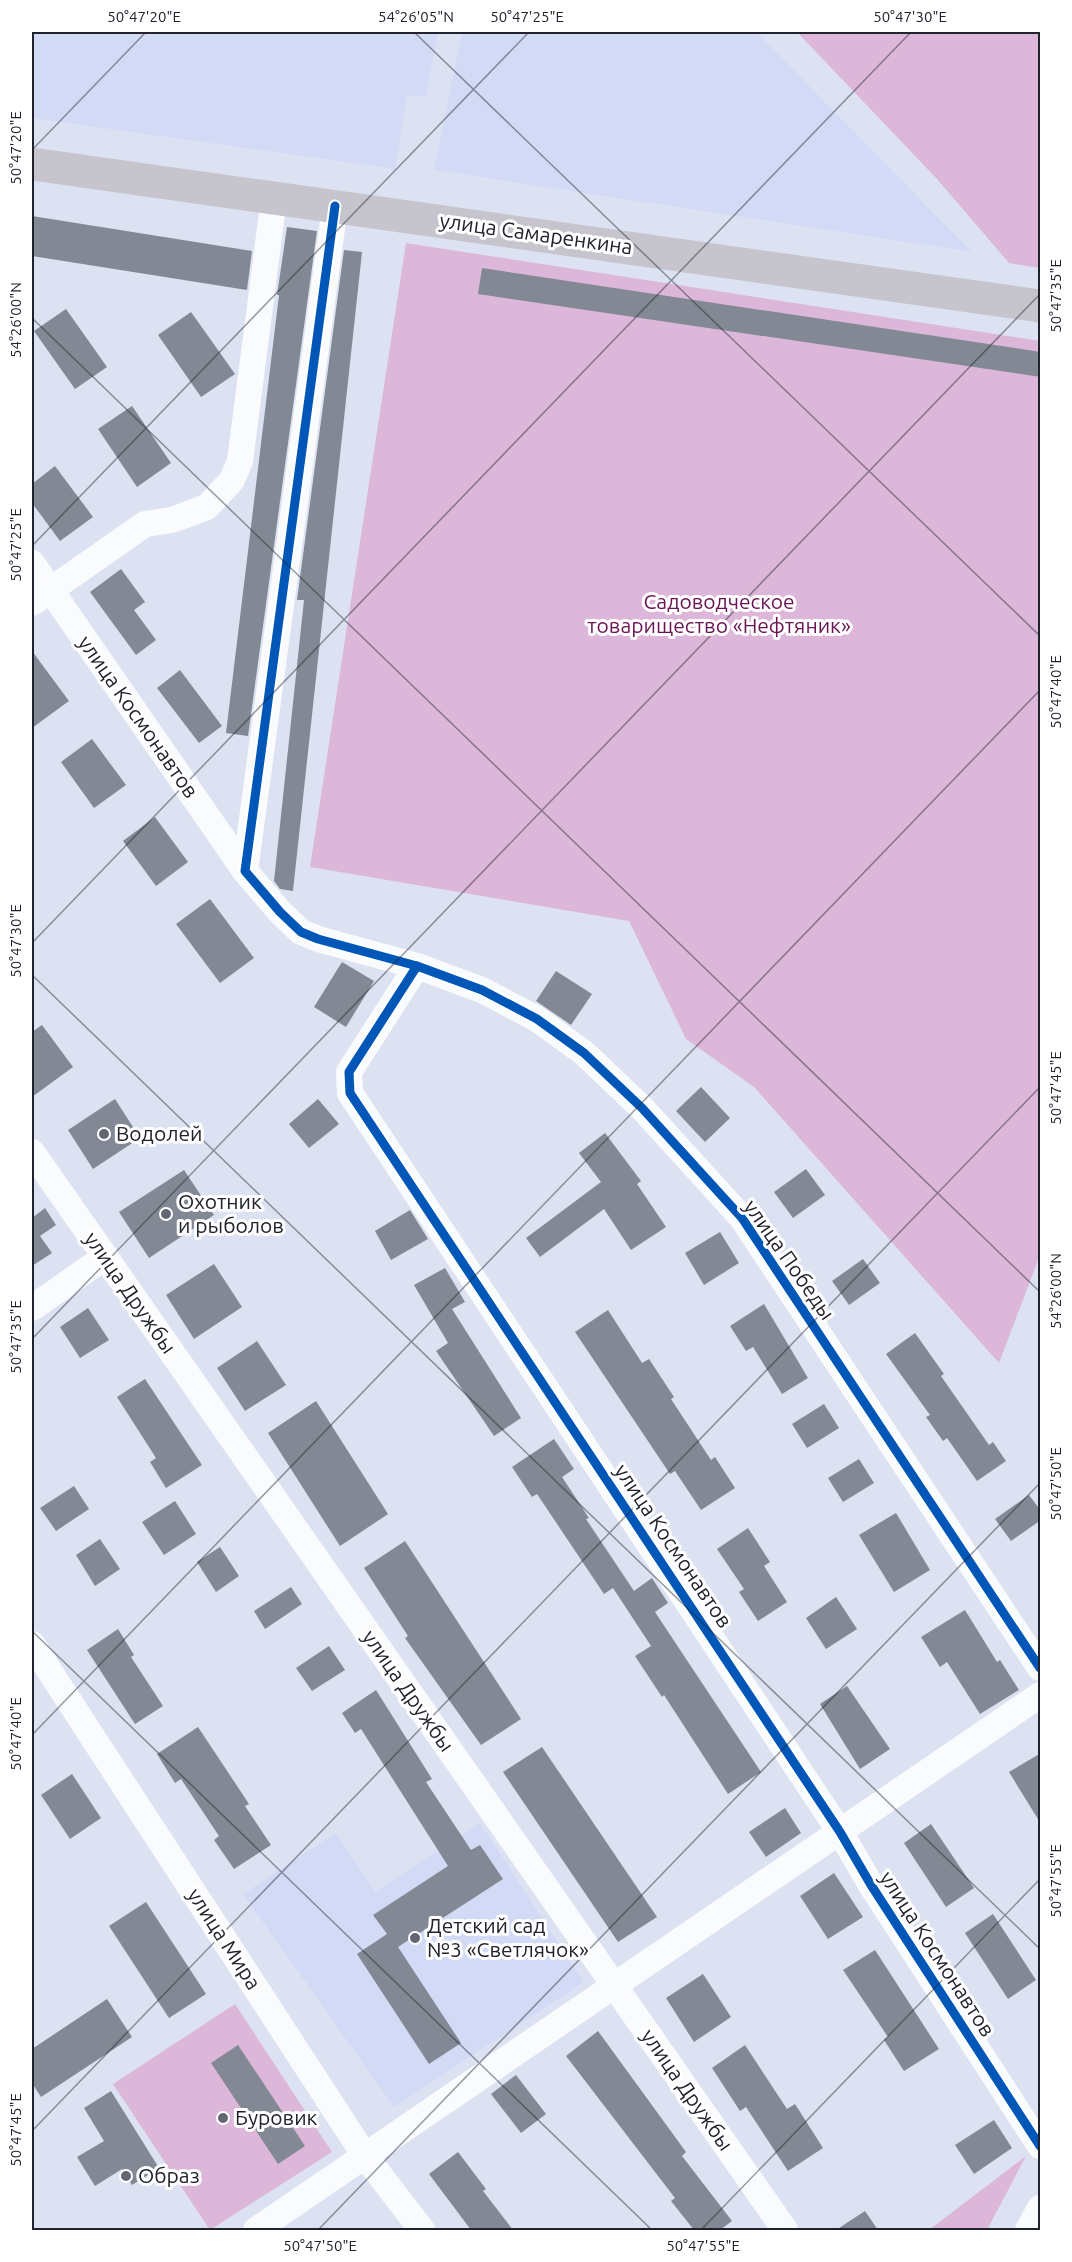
<svg xmlns="http://www.w3.org/2000/svg" width="1072" height="2262" viewBox="0 0 1072 2262" font-family="Ubuntu,sans-serif">
	<style>
		.built { fill: #d3daf5 }
		.green { fill: #dcb7d9 }
		.building { fill: #828994 }
		.lines { fill: none; stroke-linecap: round; stroke-linejoin: round }
		.minor { stroke: #fafbfd; stroke-width: 26 }
		.major { stroke: #c6c5cd; stroke-width: 33 }
		.cycleway-casing { stroke: #fff; stroke-width: 13 }
		.cycleway { stroke: #0057b8; stroke-width: 9 }
		.ticks { fill: none; stroke: #20232d; stroke-width: 1.5; stroke-opacity: 0.45 }
		.poi-dot { fill: #626672; stroke: #fff; stroke-width: 2 }
		.labels { text-anchor: middle; stroke-width: 6; stroke-linejoin: round; paint-order: stroke }
		.street-label { font-size: 21px; fill: #20232d; stroke: #fff }
		.park-label { font-size: 21px; fill: #6a1456; stroke: #fff }
		.poi-label { font-size: 21px; fill: #20232d; stroke: #fff; text-anchor: start }
		.neatline { fill: none; stroke: #20232d; stroke-width: 2 }
		.ticks-label { font-size: 15px; text-anchor: middle; fill: #20232d }
	</style>
	<rect width="100%" height="100%" fill="#dde2f3"/>
	<g class="built">
		<polygon points="32,32 438,32 426,97 407,95 395,169 32,118"/>
		<polygon points="462,32 756,32 972,252 434,170"/>
		<polygon points="480,1823 584,1982 394,2107 243,1894 336,1833 375,1892"/>
	</g>
	<g class="green">
		<polygon points="797,32 1040,32 1040,268 1009,263 937,179"/>
		<polygon points="406,243 1040,341 1040,1255 999,1363 754,1087 686,1039 629,921 310,867"/>
		<polygon points="235,2004 332,2152 210,2230 113,2084"/>
		<polygon points="1026,2156 987,2230 929,2230"/>
	</g>
	<g class="building">
		<polygon points="32,216 252,251 247,290 32,256"/>
		<polygon points="287,227 317,231 248,736 226,733 279,295 277,295"/>
		<polygon points="344,250 362,252 293,891 280,889 274,881 304,600 297,600"/>
		<polygon points="482,268 1041,352 1041,377 478,294"/>
		<polygon points="66,309 107,367 75,389 34,331"/>
		<polygon points="191,312 235,374 201,397 158,335"/>
		<polygon points="132,406 171,463 137,487 98,429"/>
		<polygon points="55,466 93,517 60,541 32,503 32,484"/>
		<polygon points="121,569 145,602 134,610 156,640 136,655 90,592"/>
		<polygon points="32,651 69,701 32,728"/>
		<polygon points="180,670 222,726 199,743 157,688"/>
		<polygon points="92,739 126,785 94,808 61,762"/>
		<polygon points="155,817 188,862 156,886 123,841"/>
		<polygon points="210,899 254,958 220,983 176,924"/>
		<polygon points="342,962 374,981 346,1027 314,1007"/>
		<polygon points="556,971 592,994 571,1025 536,1001"/>
		<polygon points="42,1025 73,1067 32,1097 32,1032"/>
		<polygon points="701,1087 730,1118 705,1142 676,1111"/>
		<polygon points="115,1099 140,1138 93,1169 68,1130"/>
		<polygon points="318,1099 339,1124 309,1148 289,1124"/>
		<polygon points="605,1133 641,1181 637,1184 666,1227 631,1250 604,1209 540,1257 526,1238 601,1182 579,1153"/>
		<polygon points="806,1169 825,1195 793,1218 774,1192"/>
		<polygon points="184,1170 214,1215 149,1258 119,1212"/>
		<polygon points="45,1208 56,1225 40,1236 52,1253 32,1266 32,1218"/>
		<polygon points="410,1210 428,1239 391,1260 375,1231"/>
		<polygon points="720,1232 739,1263 704,1285 685,1253"/>
		<polygon points="863,1259 880,1283 849,1305 832,1281"/>
		<polygon points="214,1264 242,1307 194,1339 166,1295"/>
		<polygon points="445,1268 465,1302 452,1309 521,1418 494,1436 436,1351 448,1343 414,1285"/>
		<polygon points="764,1304 808,1378 782,1394 753,1347 746,1351 730,1326"/>
		<polygon points="88,1308 109,1340 80,1358 60,1327"/>
		<polygon points="608,1310 642,1363 649,1359 674,1397 671,1399 711,1460 715,1457 735,1488 701,1510 675,1471 670,1474 575,1332"/>
		<polygon points="915,1333 944,1374 941,1376 989,1445 993,1442 1006,1461 977,1481 947,1438 943,1441 926,1417 930,1415 886,1354"/>
		<polygon points="257,1341 286,1385 245,1411 217,1368"/>
		<polygon points="145,1379 202,1465 166,1488 150,1462 156,1458 117,1397"/>
		<polygon points="316,1401 388,1514 340,1546 268,1433"/>
		<polygon points="824,1404 839,1428 807,1448 792,1424"/>
		<polygon points="554,1439 574,1469 562,1477 589,1518 586,1519 634,1591 652,1578 668,1603 655,1612 761,1772 728,1794 664,1695 662,1697 635,1656 651,1646 613,1588 604,1594 537,1494 532,1497 512,1467"/>
		<polygon points="859,1459 874,1483 843,1502 828,1478"/>
		<polygon points="74,1486 89,1509 56,1531 40,1508"/>
		<polygon points="1029,1495 1041,1511 1041,1520 1011,1541 995,1519"/>
		<polygon points="175,1501 196,1534 164,1555 142,1522"/>
		<polygon points="896,1513 930,1570 894,1592 859,1535"/>
		<polygon points="748,1528 770,1562 764,1566 787,1602 758,1621 739,1592 744,1589 717,1549"/>
		<polygon points="100,1539 120,1569 95,1586 76,1555"/>
		<polygon points="405,1541 521,1719 481,1745 405,1638 408,1636 364,1568"/>
		<polygon points="220,1547 239,1576 216,1592 197,1562"/>
		<polygon points="291,1587 302,1604 265,1629 254,1611"/>
		<polygon points="836,1597 857,1629 826,1649 806,1618"/>
		<polygon points="965,1610 997,1662 1000,1660 1019,1690 980,1714 947,1662 940,1667 921,1637"/>
		<polygon points="118,1629 134,1655 131,1657 163,1706 135,1724 87,1650"/>
		<polygon points="329,1646 345,1670 312,1691 296,1668"/>
		<polygon points="847,1686 890,1749 860,1769 820,1704"/>
		<polygon points="376,1690 432,1779 426,1782 471,1850 480,1845 503,1879 398,1947 461,2043 429,2064 357,1954 387,1934 373,1915 448,1866 361,1729 355,1733 342,1713"/>
		<polygon points="198,1727 249,1804 245,1806 271,1845 234,1869 214,1840 219,1836 181,1779 175,1783 157,1754"/>
		<polygon points="542,1747 657,1917 618,1942 503,1772"/>
		<polygon points="1041,1753 1041,1824 1009,1772"/>
		<polygon points="72,1774 101,1818 70,1839 41,1795"/>
		<polygon points="785,1808 801,1833 766,1857 749,1832"/>
		<polygon points="931,1824 974,1888 946,1907 904,1843"/>
		<polygon points="834,1873 863,1917 828,1939 800,1896"/>
		<polygon points="146,1902 206,1994 169,2018 109,1926"/>
		<polygon points="993,1914 1036,1980 1008,1999 965,1933"/>
		<polygon points="875,1950 939,2049 904,2071 884,2040 888,2037 843,1970"/>
		<polygon points="703,1974 731,2017 694,2042 666,1998"/>
		<polygon points="107,1999 132,2037 41,2097 32,2083 32,2049"/>
		<polygon points="598,2031 686,2152 682,2156 732,2221 720,2230 694,2230 671,2201 675,2198 566,2056"/>
		<polygon points="238,2045 305,2146 278,2164 211,2063"/>
		<polygon points="745,2045 787,2109 795,2104 823,2148 788,2171 746,2107 740,2111 712,2068"/>
		<polygon points="516,2075 546,2114 521,2133 491,2094"/>
		<polygon points="111,2091 159,2168 132,2185 122,2169 95,2186 77,2157 104,2141 84,2108"/>
		<polygon points="994,2120 1012,2148 974,2174 955,2145"/>
		<polygon points="458,2152 486,2189 483,2191 513,2230 471,2230 429,2174"/>
		<polygon points="865,2211 878,2230 836,2230"/>
	</g>
	<g class="lines">
		<g class="minor">
			<polyline points="335,206 245,871 280,912 301,932 318,939 417,966 482,990 537,1019 584,1053 642,1108 742,1218 1040,1668"/>
			<polyline points="32,563 245,871"/>
			<polyline points="32,603 145,524 172,520 207,507 232,480 240,461 274,198"/>
			<polyline points="417,966 349,1072 350,1093 840,1832 871,1885 1040,2146"/>
			<polyline points="32,1152 785,2230"/>
			<polyline points="32,1308 105,1257"/>
			<polyline points="32,1644 365,2156 422,2230"/>
			<polyline points="256,2230 1040,1695"/>
			<polyline points="1028,2230 1040,2208"/>
		</g>
		<polyline class="major" points="32,164 1040,306"/>
		<g class="cycleway-casing">
			<g id="cycleway">
				<polyline points="335,206 245,871 280,912 301,932 318,939 417,966 482,990 537,1019 584,1053 642,1108 742,1218 1040,1668"/>
				<polyline points="417,966 349,1072 350,1093 840,1832 871,1885 1040,2146"/>
			</g>
		</g>
		<use href="#cycleway" class="cycleway"/>
	</g>
	<path class="ticks" d="M414 32 1040 636M32 150 146 32M32 318 1040 1292M32 546 529 32M32 943 911 32M32 975 1040 1949M32 1339 1040 294M32 1631 652 2230M32 1735 1040 690M32 2131 1040 1087M318 2230 1040 1483M701 2230 1040 1879"/>
	<g class="poi-dot">
		<circle cx="104" cy="1134" r="6"/>
		<circle cx="166" cy="1214" r="6"/>
		<circle cx="415" cy="1938" r="6"/>
		<circle cx="223" cy="2118" r="6"/>
		<circle cx="126" cy="2176" r="6"/>
	</g>
	<g class="labels">
		<g class="street-label">
			<text transform="translate(536 234) rotate(8)" y="7">улица Самаренкина</text>
			<text transform="translate(138 717) rotate(55)" y="7">улица Космонавтов</text>
			<text transform="translate(789 1260) rotate(55)" y="7">улица Победы</text>
			<text transform="translate(130 1293) rotate(55)" y="7">улица Дружбы</text>
			<text transform="translate(673 1546) rotate(56)" y="7">улица Космонавтов</text>
			<text transform="translate(408 1691) rotate(55)" y="7">улица Дружбы</text>
			<text transform="translate(224 1939) rotate(57)" y="7">улица Мира</text>
			<text transform="translate(937 1954) rotate(57)" y="7">улица Космонавтов</text>
			<text transform="translate(687 2090) rotate(55)" y="7">улица Дружбы</text>
		</g>
		<g class="park-label">
			<text x="719" y="609">Садоводческое<tspan x="719" dy="24">товарищество «Нефтяник»</tspan></text>
		</g>
		<g class="poi-label">
			<text x="116" y="1141">Водолей</text>
			<text x="178" y="1209">Охотник<tspan x="178" dy="24">и рыболов</tspan></text>
			<text x="427" y="1933">Детский сад<tspan x="427" dy="24">№3 «Светлячок»</tspan></text>
			<text x="235" y="2125">Буровик</text>
			<text x="138" y="2183">Образ</text>
		</g>
	</g>
	<rect width="1072" height="2262" fill="none" stroke="#ffffff" stroke-width="66"/>
	<rect x="33" y="33" width="1006" height="2196" class="neatline"/>
	<g class="ticks-label">
		<text x="144" y="22">50°47'20"E</text>
		<text x="416" y="22">54°26'05"N</text>
		<text x="527" y="22">50°47'25"E</text>
		<text x="910" y="22">50°47'30"E</text>
		<text transform="translate(16 148) rotate(-90)" y="5">50°47'20"E</text>
		<text transform="translate(1056 296) rotate(-90)" y="5">50°47'35"E</text>
		<text transform="translate(16 320) rotate(-90)" y="5">54°26'00"N</text>
		<text transform="translate(16 545) rotate(-90)" y="5">50°47'25"E</text>
		<text transform="translate(1056 692) rotate(-90)" y="5">50°47'40"E</text>
		<text transform="translate(16 941) rotate(-90)" y="5">50°47'30"E</text>
		<text transform="translate(1056 1088) rotate(-90)" y="5">50°47'45"E</text>
		<text transform="translate(1056 1291) rotate(-90)" y="5">54°26'00"N</text>
		<text transform="translate(16 1337) rotate(-90)" y="5">50°47'35"E</text>
		<text transform="translate(1056 1484) rotate(-90)" y="5">50°47'50"E</text>
		<text transform="translate(16 1734) rotate(-90)" y="5">50°47'40"E</text>
		<text transform="translate(1056 1881) rotate(-90)" y="5">50°47'55"E</text>
		<text transform="translate(16 2130) rotate(-90)" y="5">50°47'45"E</text>
		<text x="320" y="2251">50°47'50"E</text>
		<text x="703" y="2251">50°47'55"E</text>
	</g>
</svg>
